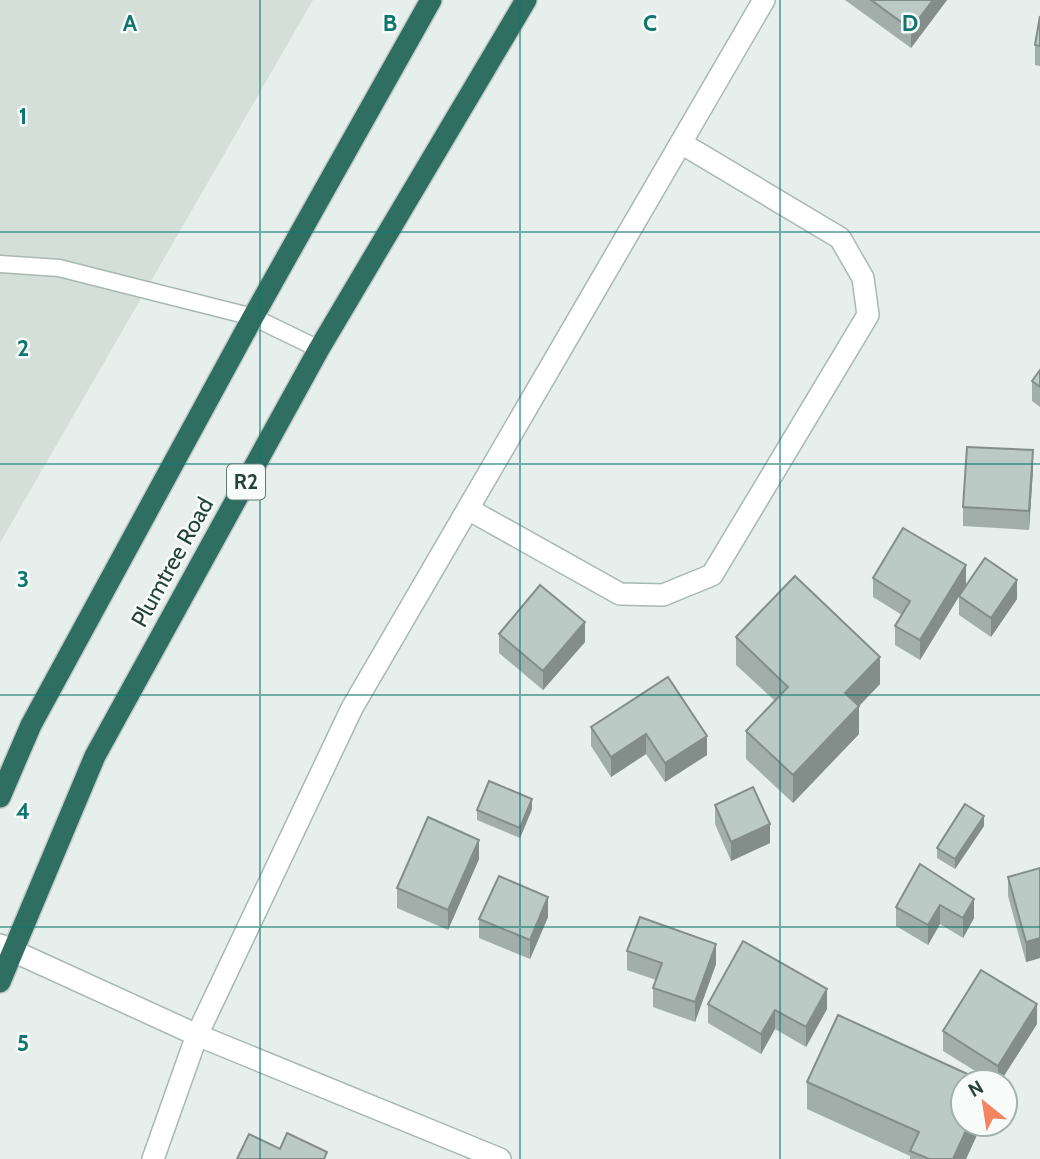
<svg xmlns="http://www.w3.org/2000/svg" width="1040" height="1159" viewBox="0 0 1040 1159" font-family="Cabin,sans-serif">
	<style>
		.built { fill: #d4dfda }
		.lines { fill: none; stroke-linecap: round; stroke-linejoin: round }
		.lane-casing { stroke: #a8b8b2; stroke-width: 19 }
		.street-casing { stroke: #a8b8b2; stroke-width: 24 }
		.highway-casing { stroke: #c2cac8; stroke-width: 24 }
		.lane { stroke: #fff; stroke-width: 16 }
		.street { stroke: #fff; stroke-width: 21 }
		.highway { stroke: #2f6f62; stroke-width: 21 }
		.wall { fill: #a1aea9 }
		.shaded-wall { fill: #838d89 }
		.building { fill: #bbcac4; stroke: #838d89; stroke-width: 2 }
		.grid { fill: none; stroke: #0f766e; stroke-width: 2; stroke-opacity: 0.55 }
		.labels { text-anchor: middle; stroke-width: 5; stroke-linejoin: round; paint-order: stroke }
		.shield { fill: #f7fbf9; stroke: #637a73; stroke-width: 2 }
		.shield-label { font-size: 21px; font-weight: bold; fill: #24423a }
		.street-label { font-size: 23px; fill: #24423a; stroke: #f7fbf9 }
		.grid-label { font-size: 23px; text-anchor: middle; font-weight: bold; fill: #0f766e; stroke: #f7fbf9; stroke-width: 5; stroke-linejoin: round; paint-order: stroke }
	</style>
	<rect width="100%" height="100%" fill="#e6efeb"/>
	<polygon class="built" points="0,0 313,0 0,543"/>
	<g class="lines">
		<g class="lane-casing">
			<polyline id="lane" points="0,264 59,268 253,317 319,349"/>
		</g>
		<g class="street-casing">
			<g id="street">
				<polyline points="468,509 620,594 663,595 712,575 868,315 863,278 840,238 681,143"/>
				<polyline points="0,945 197,1035 500,1159"/>
				<polyline points="153,1159 197,1035 352,708 764,0"/>
			</g>
		</g>
		<g class="highway-casing">
			<g id="highway">
				<polyline points="0,797 31,725 253,317 431,0"/>
				<polyline points="0,982 95,756 319,349 526,0"/>
			</g>
		</g>
		<use href="#lane" class="lane"/>
		<use href="#street" class="street"/>
		<use href="#highway" class="highway"/>
	</g>
	<g class="wall">
		<polygon points="845,0 947,0 911,48"/>
		<polygon points="1040,16 1040,66 1035,65 1035,45"/>
		<polygon points="1040,370 1040,407 1032,401 1032,381"/>
		<polygon points="1033,470 1029,530 963,526 963,507"/>
		<polygon points="873,578 966,585 920,660 895,645 895,626 902,615 873,597"/>
		<polygon points="959,596 1017,599 991,637 959,615"/>
		<polygon points="499,634 585,642 543,690 499,653"/>
		<polygon points="736,637 880,684 859,706 859,734 793,803 746,759 746,731 775,701 736,665"/>
		<polygon points="668,677 707,755 665,782 646,754 611,777 591,746 591,727"/>
		<polygon points="715,805 770,843 731,861 715,824"/>
		<polygon points="532,809 520,838 477,820 477,810"/>
		<polygon points="984,826 955,869 937,858 937,848"/>
		<polygon points="479,859 448,930 397,908 397,888"/>
		<polygon points="920,864 974,918 963,938 940,924 928,945 896,926 896,907"/>
		<polygon points="1040,868 1040,958 1026,962 1008,896 1008,877"/>
		<polygon points="548,917 530,959 479,938 479,919"/>
		<polygon points="627,951 716,964 695,1022 653,1007 653,988 656,980 627,970"/>
		<polygon points="708,1004 827,1009 806,1047 775,1029 761,1054 708,1023"/>
		<polygon points="1037,1024 1000,1082 993,1082 943,1051 943,1031"/>
		<polygon points="807,1082 963,1124 982,1124 966,1159 910,1159 910,1156 807,1109"/>
	</g>
	<g class="shaded-wall">
		<polygon points="933,0 947,0 911,48 911,29"/>
		<polygon points="1033,450 1033,470 1029,530 1029,511"/>
		<polygon points="966,565 966,585 920,660 920,640"/>
		<polygon points="1017,580 1017,599 991,637 991,618"/>
		<polygon points="585,622 585,642 543,690 543,671"/>
		<polygon points="880,657 880,684 859,706 859,734 793,803 793,775 845,693"/>
		<polygon points="646,734 646,754 611,777 611,757"/>
		<polygon points="707,736 707,755 665,782 665,763"/>
		<polygon points="532,799 532,809 520,838 520,828"/>
		<polygon points="984,816 984,826 955,869 955,859"/>
		<polygon points="770,824 770,843 731,861 731,842"/>
		<polygon points="479,840 479,859 448,930 448,910"/>
		<polygon points="548,897 548,917 530,959 530,940"/>
		<polygon points="974,899 974,918 963,938 963,918"/>
		<polygon points="940,905 940,924 928,945 928,925"/>
		<polygon points="1040,938 1040,958 1026,962 1026,942"/>
		<polygon points="716,944 716,964 695,1022 695,1002"/>
		<polygon points="827,989 827,1009 806,1047 806,1027"/>
		<polygon points="1037,1004 1037,1024 1000,1082 998,1082 998,1066"/>
		<polygon points="775,1010 775,1029 761,1054 761,1034"/>
		<polygon points="969,1124 982,1124 966,1159 953,1159"/>
	</g>
	<g class="building">
		<polygon points="871,0 933,0 911,29"/>
		<polygon points="1040,16 1040,46 1035,45"/>
		<polygon points="1040,370 1040,387 1032,381"/>
		<polygon points="967,447 1033,450 1029,511 963,507"/>
		<polygon points="903,528 966,565 920,640 895,626 910,601 873,578"/>
		<polygon points="985,558 1017,580 991,618 959,596"/>
		<polygon points="795,576 880,657 845,693 859,706 793,775 746,731 788,687 736,637"/>
		<polygon points="540,585 585,622 543,671 499,634"/>
		<polygon points="668,677 707,736 665,763 646,734 611,757 591,727"/>
		<polygon points="489,781 532,799 520,828 477,810"/>
		<polygon points="753,787 770,824 731,842 715,805"/>
		<polygon points="965,804 984,816 955,859 937,848"/>
		<polygon points="428,817 479,840 448,910 397,888"/>
		<polygon points="920,864 974,899 963,918 940,905 928,925 896,907"/>
		<polygon points="1040,868 1040,938 1026,942 1008,877"/>
		<polygon points="499,876 548,897 530,940 479,919"/>
		<polygon points="640,917 716,944 695,1002 653,988 662,963 627,951"/>
		<polygon points="743,941 827,989 806,1027 775,1010 761,1034 708,1004"/>
		<polygon points="981,970 1037,1004 998,1066 943,1031"/>
		<polygon points="838,1015 985,1082 963,1082 963,1124 969,1124 953,1159 929,1159 910,1151 919,1132 807,1082"/>
		<polygon points="287,1133 327,1152 324,1159 237,1159 249,1134 280,1149"/>
	</g>
	<path class="grid" d="M260 0V1159M520 0V1159M780 0V1159M0 232H1040M0 464H1040M0 695H1040M0 927H1040"/>
	<g class="labels">
		<rect class="shield" x="227" y="464.5" width="38" height="35" rx="5"/>
		<g class="shield-label">
			<text x="246" y="489">R2</text>
		</g>
		<g class="street-label">
			<text transform="translate(172 562) rotate(-61)" y="8">Plumtree Road</text>
		</g>
	</g>
	<g class="grid-label">
		<text x="130" y="31">A</text>
		<text x="390" y="31">B</text>
		<text x="650" y="31">C</text>
		<text x="910" y="31">D</text>
		<text x="23" y="124">1</text>
		<text x="23" y="356">2</text>
		<text x="23" y="587">3</text>
		<text x="23" y="819">4</text>
		<text x="23" y="1051">5</text>
	</g>
	<g transform="translate(984 1103) rotate(330)"><circle r="33" fill="#f7fbf9" stroke="#a3b1ad" stroke-width="2"/>
	<path d="M0-5L12 26L0 18L-12 26Z" fill="#f4845f"/>
	<text y="-10" font-size="19" font-weight="bold" text-anchor="middle" fill="#24423a">N</text>
	</g>
</svg>
